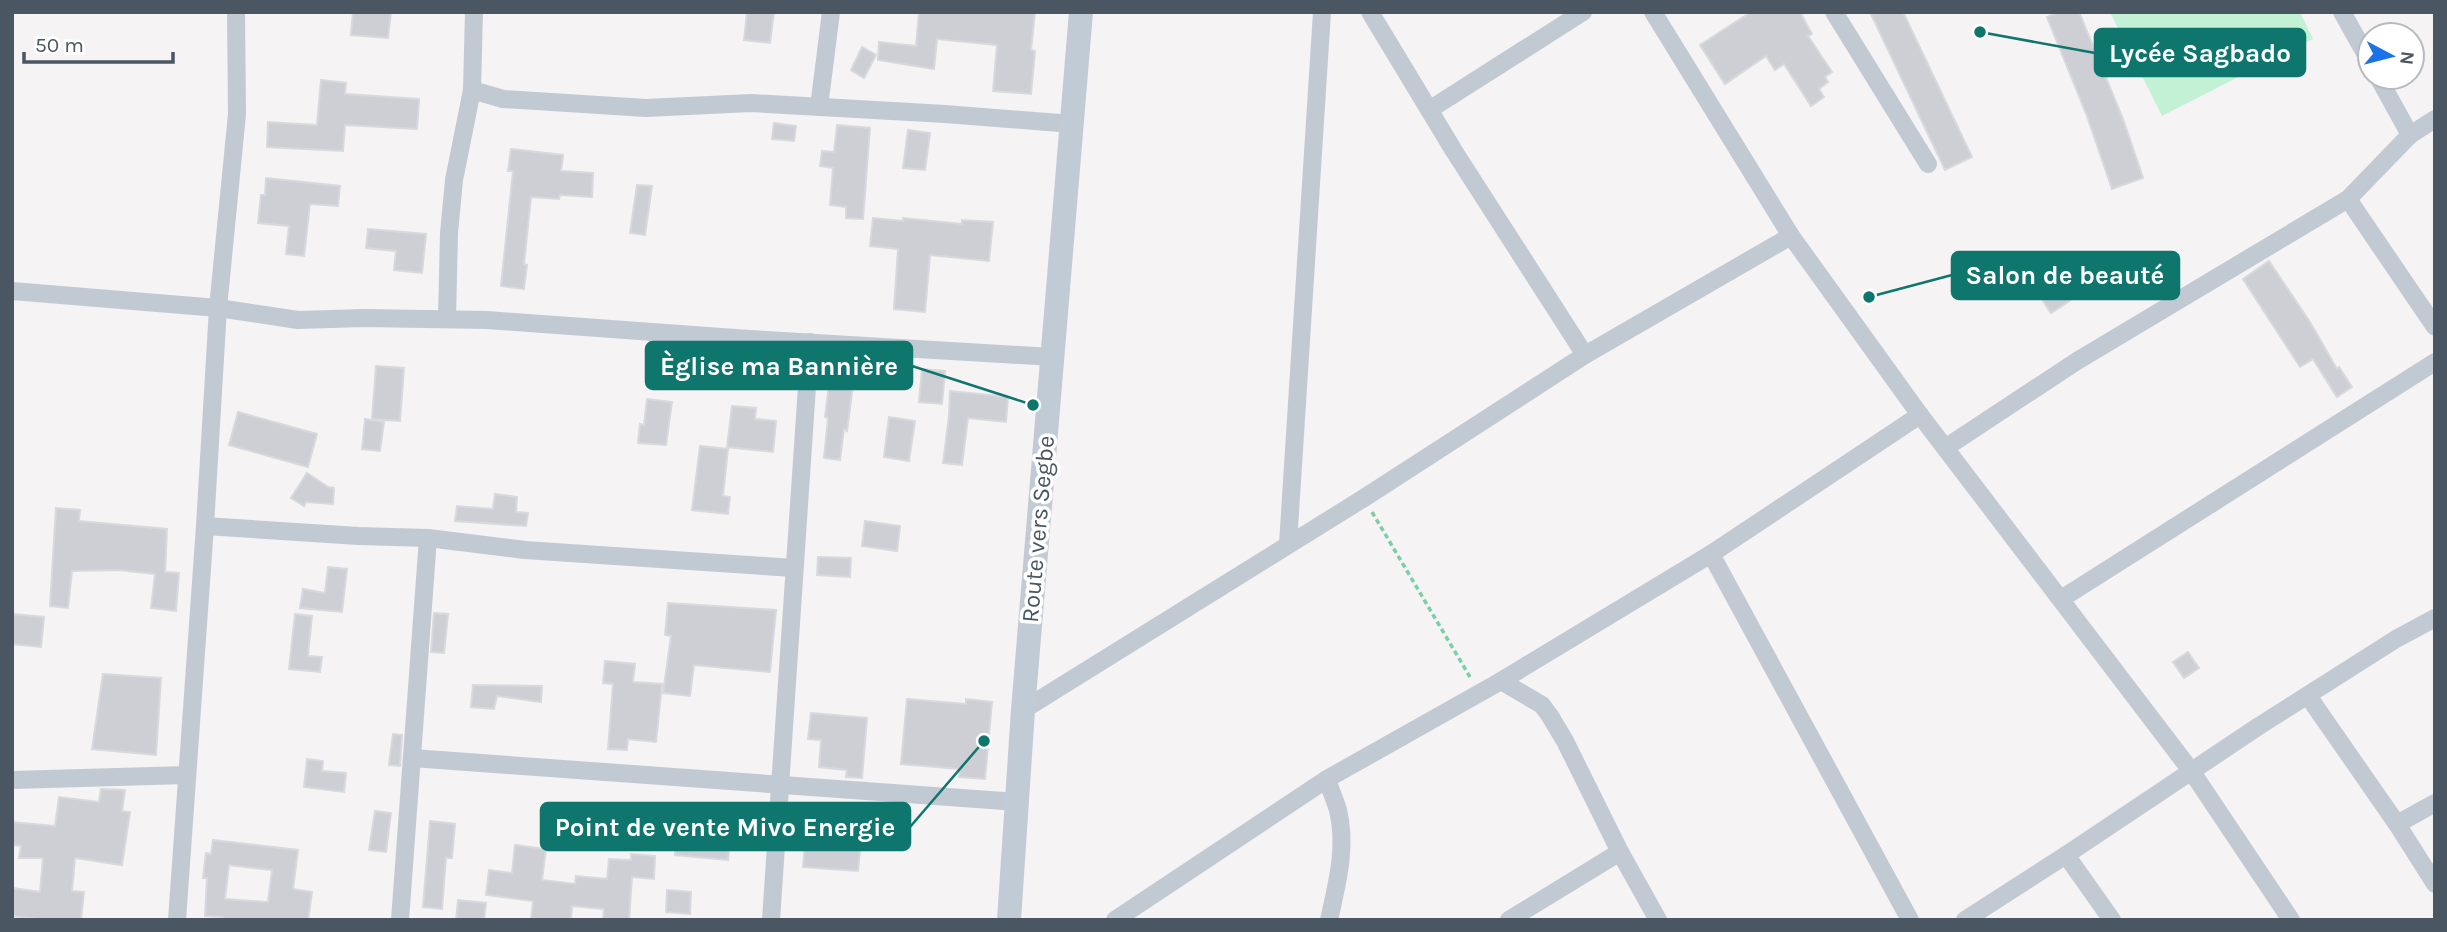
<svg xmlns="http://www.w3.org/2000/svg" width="2447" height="932" viewBox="0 0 2447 932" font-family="Karla,sans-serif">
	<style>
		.pitch { fill: #c3f1d5 }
		.building { fill: #cdcfd5; stroke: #d7d9de; stroke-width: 2; fill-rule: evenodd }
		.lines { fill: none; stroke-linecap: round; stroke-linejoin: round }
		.path { stroke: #7ad0a6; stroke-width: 3.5; stroke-dasharray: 5 3.5; stroke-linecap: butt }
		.street { stroke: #c1cad2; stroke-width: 18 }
		.secondary { stroke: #c1cbd6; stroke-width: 24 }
		.labels { text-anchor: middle; stroke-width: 7; stroke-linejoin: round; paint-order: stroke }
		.street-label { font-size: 24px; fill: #4a5661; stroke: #fff }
		.leader { fill: none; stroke: #0f766e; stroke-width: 2.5 }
		.callout-dot { fill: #0f766e; stroke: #fff; stroke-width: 2.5 }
		.callout { fill: #0f766e; stroke: #0f766e; stroke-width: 2.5 }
		.callout-label { font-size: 26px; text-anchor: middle; font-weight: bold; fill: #fff }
	</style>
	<rect width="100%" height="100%" fill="#f5f3f3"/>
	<polygon class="pitch" points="2110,12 2300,12 2313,39 2162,116"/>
	<g class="building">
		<polygon points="353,12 391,12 388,38 351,35"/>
		<polygon points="747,12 774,12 770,43 744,40"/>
		<polygon points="919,12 1035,12 1031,50 1035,51 1031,94 993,91 997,45 937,39 934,69 878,60 879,42 916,46"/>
		<polygon points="1751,12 1800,12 1812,34 1808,36 1832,72 1825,77 1828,82 1819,89 1824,97 1811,106 1784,64 1775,70 1766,56 1725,84 1700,45"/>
		<polygon points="1870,12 1903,12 1972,157 1945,170"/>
		<polygon points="2059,12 2079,12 2123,119 2143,178 2112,189 2087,116 2047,17"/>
		<polygon points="862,47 876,55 864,78 851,70"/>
		<polygon points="321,80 346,83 345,94 419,99 417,129 345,125 343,151 267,147 268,122 317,125"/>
		<polygon points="774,123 796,126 794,141 772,139"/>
		<polygon points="837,125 870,128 863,219 846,218 846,207 830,205 833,168 820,166 822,151 834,152"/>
		<polygon points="908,130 930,133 925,170 903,168"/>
		<polygon points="511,149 563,155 561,171 593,173 592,197 560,195 559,199 531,197 524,264 527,265 524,289 501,286 513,171 508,171"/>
		<polygon points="266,178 340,186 338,206 310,204 304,256 286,254 289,226 258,223 261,195 265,195"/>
		<polygon points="637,185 652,186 645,235 630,233"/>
		<polygon points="873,218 903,221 903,218 962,224 962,220 993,222 989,261 930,255 925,312 894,309 898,249 870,246"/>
		<polygon points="368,229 426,234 422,273 394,270 396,251 366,248"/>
		<polygon points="2102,257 2112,273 2051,313 2041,298"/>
		<polygon points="2269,261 2310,322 2337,369 2339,367 2352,387 2337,397 2313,359 2300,367 2243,279"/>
		<polygon points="832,360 856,362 847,431 844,429 840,460 824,458 828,418 825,417"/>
		<polygon points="376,366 404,368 400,421 372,419"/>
		<polygon points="922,369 945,371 942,404 919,402"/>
		<polygon points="950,391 1008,397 1006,422 968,418 962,465 943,463 949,415"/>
		<polygon points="647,399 672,402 666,445 638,443 640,424 644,425"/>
		<polygon points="732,406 756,408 755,419 776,421 773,452 727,447"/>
		<polygon points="238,412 317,434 308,467 229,445"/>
		<polygon points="889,417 915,421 909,461 884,457"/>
		<polygon points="365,419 384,422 380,451 362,449"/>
		<polygon points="700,446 728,449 723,496 730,497 728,514 692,510"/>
		<polygon points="307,473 328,487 334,488 333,504 306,502 304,506 291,498"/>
		<polygon points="495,494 517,497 516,512 528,513 526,526 455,521 457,506 493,509"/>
		<polygon points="56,508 80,510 79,521 167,529 165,572 179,573 176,611 151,608 155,574 118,570 72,571 68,608 50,606"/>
		<polygon points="865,521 900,526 897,551 862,546"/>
		<polygon points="818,557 851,558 850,577 817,575"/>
		<polygon points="328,567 347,569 342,612 300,608 303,589 325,593"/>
		<polygon points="668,603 776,610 770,672 694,665 690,696 663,693 671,636 665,635"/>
		<polygon points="434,613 448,614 444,653 431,652"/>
		<polygon points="12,614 44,617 41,647 12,644"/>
		<polygon points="295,614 312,616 308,656 322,657 320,672 289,669"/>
		<polygon points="2188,652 2199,668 2184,678 2173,662"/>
		<polygon points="605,661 635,664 633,682 662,684 656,742 628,739 627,750 608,749 613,684 603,683"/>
		<polygon points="103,674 161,678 156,755 92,749"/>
		<polygon points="473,685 542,686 541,702 497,696 494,709 471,707"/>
		<polygon points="907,699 966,704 966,699 992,702 985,779 959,777 960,769 901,764"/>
		<polygon points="811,713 867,718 862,778 846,777 847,770 819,767 821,740 808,739"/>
		<polygon points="393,734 402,735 400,766 389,765"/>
		<polygon points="307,759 323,761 322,771 346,773 344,792 304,787"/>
		<polygon points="101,789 125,790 122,811 130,812 122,865 75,858 72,891 84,892 81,920 49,920 12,916 12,888 40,892 43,858 19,858 21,846 12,845 12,822 55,826 59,797 99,802"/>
		<polygon points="802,804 864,810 858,871 803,867 806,830 799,829"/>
		<polygon points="375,811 391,813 386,852 369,850"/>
		<polygon points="430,821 455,824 452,858 446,858 442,909 423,907"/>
		<polygon points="678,826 731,831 728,860 675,855"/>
		<path d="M213 840 298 850 293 889 312 892 308 920H223V917L205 916 207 878H203L206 853 211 854ZM229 865 272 870 268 902 225 899Z"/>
		<polygon points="515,845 546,849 542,880 575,884 576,876 607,879 609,859 631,860 631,854 655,856 654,879 632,877 629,920 603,920 604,909 572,906 571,920 531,920 533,901 486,895 489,870 512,873"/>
		<polygon points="667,890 691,892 690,914 666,912"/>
		<polygon points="458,900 486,903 484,920 456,920"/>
	</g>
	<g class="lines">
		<polyline class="path" points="1372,512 1470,677"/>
		<g class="street">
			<polyline points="1370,12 1454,151 1585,355"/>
			<polyline points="1653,12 1791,236 1920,415 2192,772 2291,920"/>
			<polyline points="1834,12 1928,164"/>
			<polyline points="2342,12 2370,62"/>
			<polyline points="2378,77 2410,135"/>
			<polyline points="472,90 503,99 646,108 751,103 945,114 1072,124"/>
			<polyline points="819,107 831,12"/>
			<polyline points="1429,110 1583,12"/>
			<polyline points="2348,199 2435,327"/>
			<polyline points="12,291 218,308 298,320 364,318 487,320 749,339 1053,357"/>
			<polyline points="447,319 449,233 454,180 472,90 474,12"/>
			<polyline points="1945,448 2077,361 2348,199 2410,135 2435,119"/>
			<polyline points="205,526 358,536 428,538 525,550 794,568"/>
			<polyline points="1288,544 1322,12"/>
			<polyline points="1711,554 1910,920"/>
			<polyline points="2061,599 2435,362"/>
			<polyline points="1501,681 1542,705 1550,716 1565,741 1620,852 1658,920"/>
			<polyline points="2308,696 2397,824 2435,884"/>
			<polyline points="1023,710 1364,498 1585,355 1791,236"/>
			<polyline points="412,758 1018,802"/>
			<path d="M1327 779C1330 789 1335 800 1338 810 1347 847 1337 884 1329 920"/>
			<polyline points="12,780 187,775"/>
			<polyline points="2397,824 2435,803"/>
			<polyline points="2066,855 2112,920"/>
			<polyline points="177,920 205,526 218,308 237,114 236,12"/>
			<polyline points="400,920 428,538"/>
			<polyline points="771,920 810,342"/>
			<polyline points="1115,920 1327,779 1501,681 1711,554 1920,415"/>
			<polyline points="1509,920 1620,852"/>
			<polyline points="1965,920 2066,855 2259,726 2396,639 2435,618"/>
		</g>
		<polyline class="secondary" points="1009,920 1023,710 1081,12"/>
	</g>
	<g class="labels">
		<g class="street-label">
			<text transform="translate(1038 529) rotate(-85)" y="8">Route vers Segbe</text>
		</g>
	</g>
	<path class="leader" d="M1980 32L2095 53M1869 297L1952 275M1033 405L912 366M984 741L910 827"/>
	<g class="callout-dot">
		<circle cx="1980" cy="32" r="7"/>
		<circle cx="1869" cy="297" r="7"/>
		<circle cx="1033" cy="405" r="7"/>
		<circle cx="984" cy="741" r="7"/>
	</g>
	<g class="callout">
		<rect x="2095" y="29" width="210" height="47" rx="7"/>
		<rect x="1952" y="252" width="227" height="47" rx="7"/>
		<rect x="646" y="342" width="266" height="47" rx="7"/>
		<rect x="541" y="803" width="369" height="47" rx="7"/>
	</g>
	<g class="callout-label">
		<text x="2200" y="62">Lycée Sagbado</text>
		<text x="2065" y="284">Salon de beauté</text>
		<text x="779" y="375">Èglise ma Bannière</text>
		<text x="725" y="836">Point de vente Mivo Energie</text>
	</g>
	<rect width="2447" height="932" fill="none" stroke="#4a5661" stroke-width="28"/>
	<g transform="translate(2391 56) rotate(97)"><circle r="33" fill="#ffffff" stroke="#b7bbc0" stroke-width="2"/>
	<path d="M0-5L12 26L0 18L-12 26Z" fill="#1a73e8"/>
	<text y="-10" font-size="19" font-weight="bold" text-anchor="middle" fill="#4a5661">N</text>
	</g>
	<path d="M24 52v10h149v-10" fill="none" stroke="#4a5661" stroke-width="3.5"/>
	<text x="35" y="52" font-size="21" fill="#4a5661" stroke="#ffffff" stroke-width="5" paint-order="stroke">50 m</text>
</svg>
